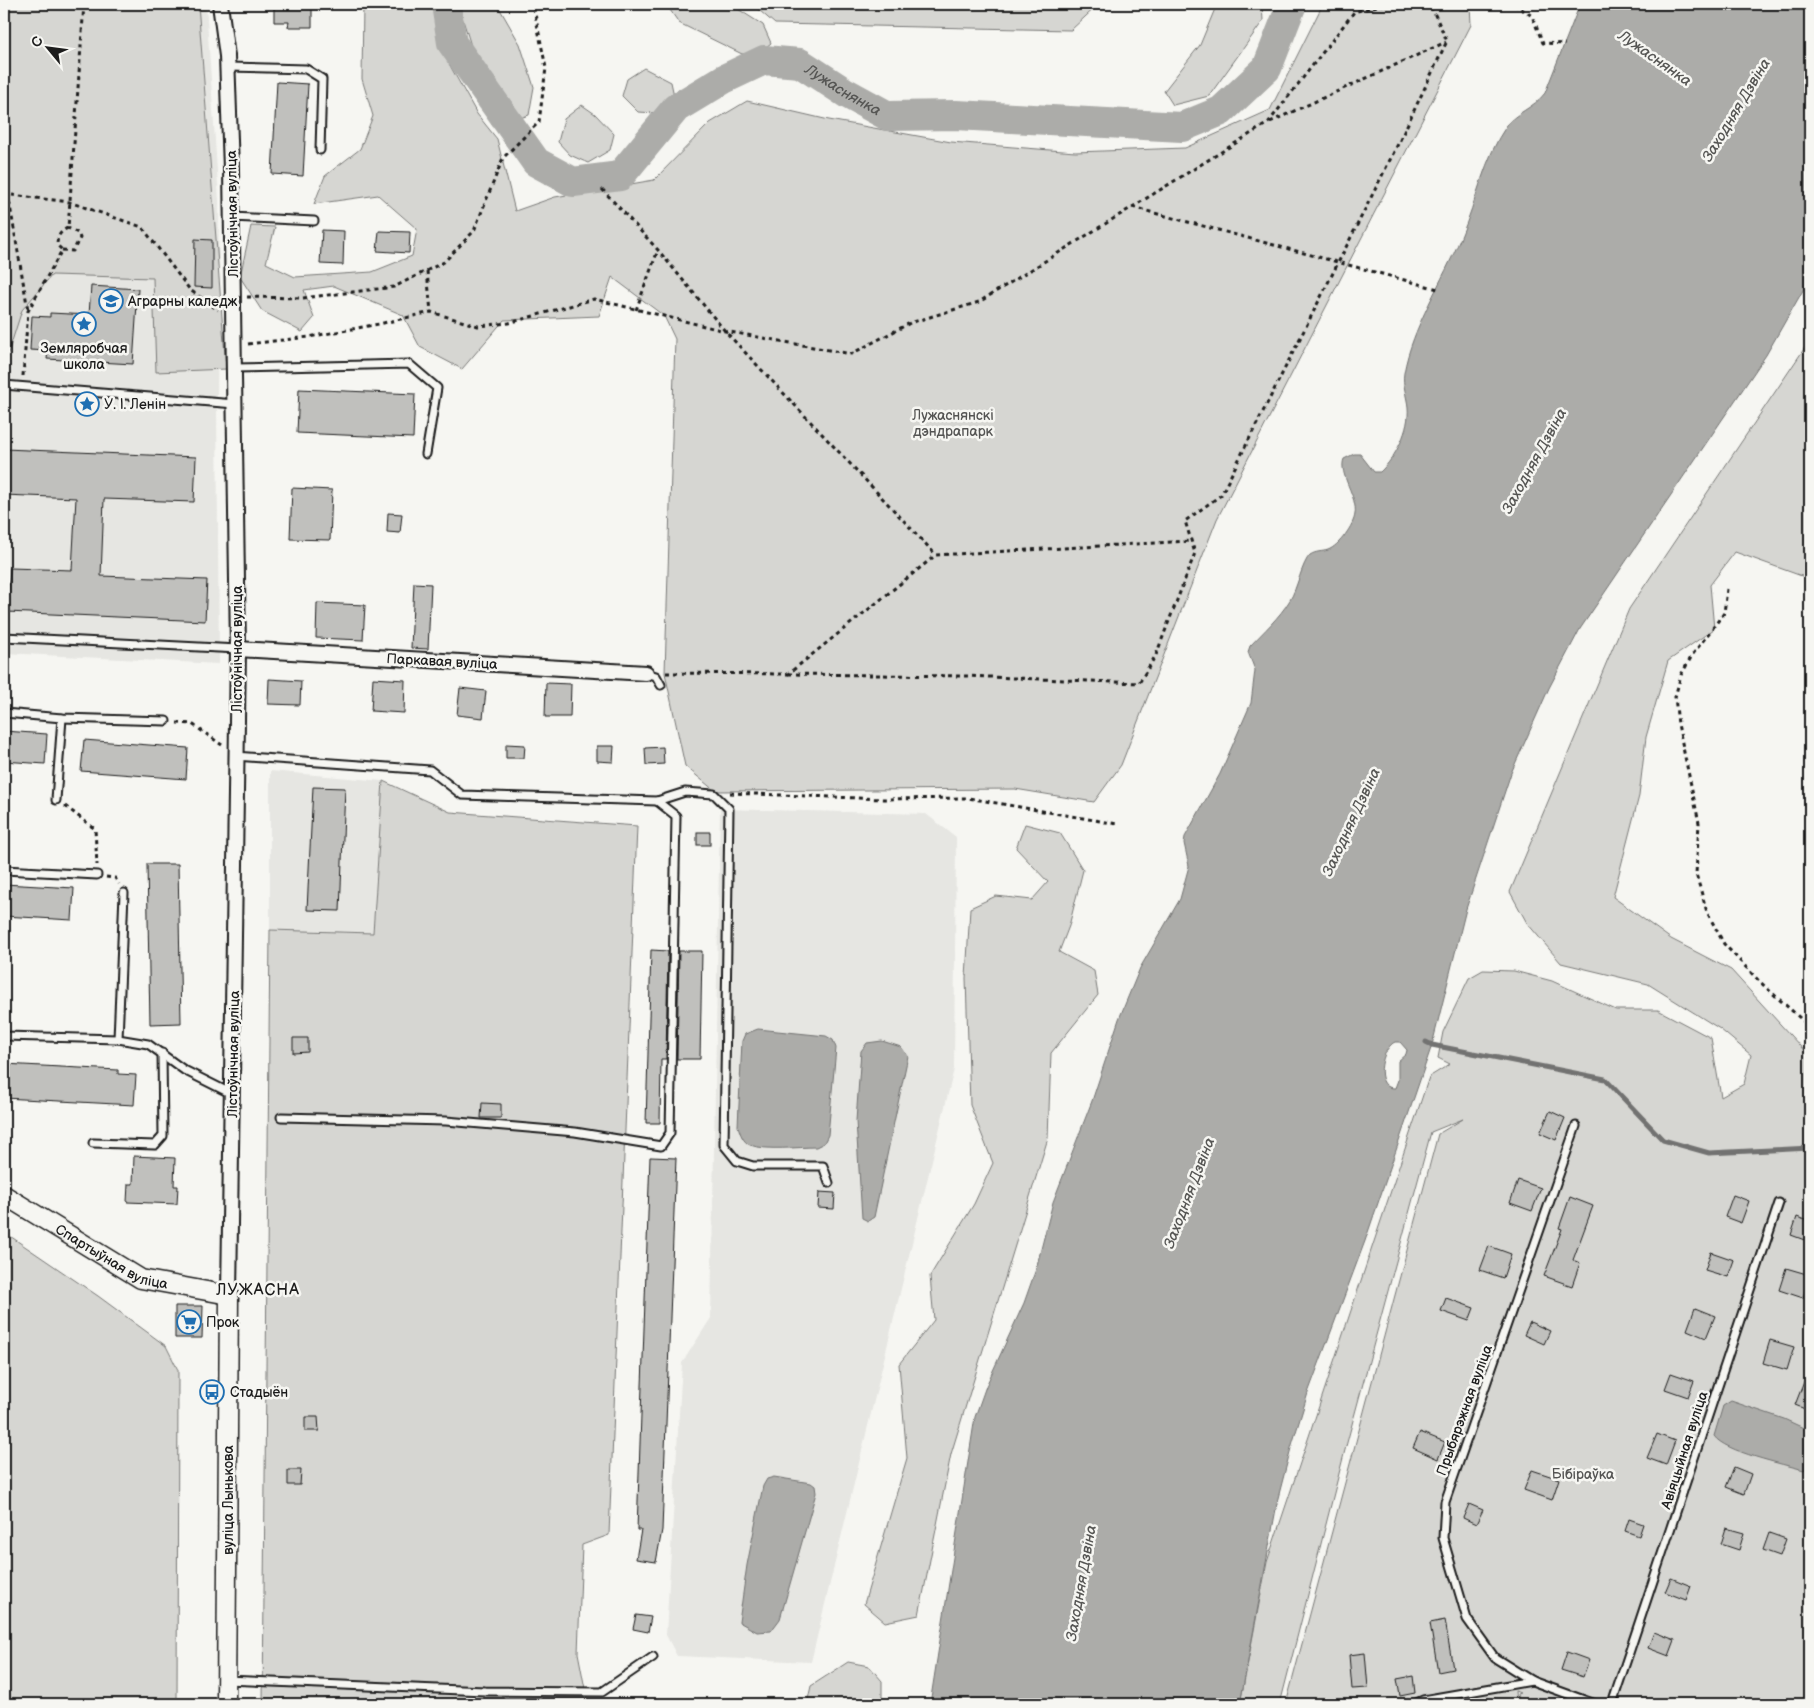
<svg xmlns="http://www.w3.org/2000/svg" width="1814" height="1708" viewBox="0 0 1814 1708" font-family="'Balsamiq Sans',sans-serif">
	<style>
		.built { fill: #e6e6e2 }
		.green { fill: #d6d6d2; stroke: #797977 }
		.water { fill: #acaca9; stroke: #727271; fill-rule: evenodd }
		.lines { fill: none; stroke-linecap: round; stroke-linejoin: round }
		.stream { stroke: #727271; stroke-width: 5 }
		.river { stroke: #acaca9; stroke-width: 30 }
		.building { fill: #c0c0bd; stroke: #1c1c1c }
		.service-casing { stroke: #1c1c1c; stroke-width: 11 }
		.minor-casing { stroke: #1c1c1c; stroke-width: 18 }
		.tertiary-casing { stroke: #1c1c1c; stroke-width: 21 }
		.path { stroke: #1c1c1c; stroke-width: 3; stroke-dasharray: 4 4; stroke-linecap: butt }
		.service { stroke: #f6f6f2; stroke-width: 7 }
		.minor { stroke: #f6f6f2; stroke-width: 14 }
		.tertiary { stroke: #f6f6f2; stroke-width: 18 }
		.labels { text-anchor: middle; stroke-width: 5; stroke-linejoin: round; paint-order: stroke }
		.street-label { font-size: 14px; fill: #1c1c1c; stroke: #f6f6f2 }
		.poi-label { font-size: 14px; fill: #1c1c1c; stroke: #f6f6f2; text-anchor: start }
		.park-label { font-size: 14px; fill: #545453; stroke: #f6f6f2 }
		.water-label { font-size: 15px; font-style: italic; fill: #565654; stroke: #f6f6f2 }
		.quarter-label { font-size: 16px; letter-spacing: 1px; fill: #1c1c1c; stroke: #f6f6f2 }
	</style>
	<rect width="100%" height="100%" fill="#f6f6f2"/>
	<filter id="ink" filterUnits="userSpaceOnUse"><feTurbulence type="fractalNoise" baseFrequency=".02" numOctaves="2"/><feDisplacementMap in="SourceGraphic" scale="10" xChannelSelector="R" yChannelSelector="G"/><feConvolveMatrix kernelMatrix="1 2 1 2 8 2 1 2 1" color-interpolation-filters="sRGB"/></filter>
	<g filter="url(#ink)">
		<g class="built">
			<polygon points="4,4 206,4 219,201 217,402 219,664 4,653"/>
			<polygon points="270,771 383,781 373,933 270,930"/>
			<polygon points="720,809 926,814 956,837 954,1069 811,1662 677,1656 666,1635 682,1363 711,1318"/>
		</g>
		<g class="green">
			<polygon points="4,4 198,4 226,369 156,372 153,278 52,275 22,310 4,366"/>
			<polygon points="363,4 432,4 443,53 477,114 497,139 515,211 555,197 654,180 710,123 747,101 829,120 951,142 1075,152 1185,148 1270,110 1323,4 1470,4 1471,25 1217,519 1121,765 1094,802 1015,789 715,791 685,766 665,673 675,339 664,316 612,277 599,316 504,320 462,369 420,347 403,315 334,286 304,290 314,318 302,332 262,311 240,277 251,226 275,227 266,263 295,277 372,272 412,256 417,229 378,195 314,204 325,176 360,149 373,116 362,79"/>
			<polygon points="458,4 497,4 520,44 534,87 529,115 520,118 476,62"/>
			<polygon points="666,4 730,4 763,25 771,43 761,51 742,54 679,23"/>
			<polygon points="752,4 1099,4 1071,30 775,24"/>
			<polygon points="1217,4 1262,4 1263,21 1209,96 1173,105 1164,91 1200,45"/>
			<polygon points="644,68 671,82 674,96 656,113 638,112 622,96 627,79"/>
			<polygon points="582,105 595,114 614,134 610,150 588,163 570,155 558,142 564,119"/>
			<polygon points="1810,340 1810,579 1735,552 1710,585 1714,629 1668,661 1646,737 1639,796 1613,897 1671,939 1731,970 1810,1057 1810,1704 1519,1704 1517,1694 1520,1693 1515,1691 1516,1704 1286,1704 1438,1134 1463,1119 1431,1132 1345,1450 1280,1704 1240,1704 1267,1562 1429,1077 1450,1064 1438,1058 1443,1032 1469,978 1483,970 1514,971 1552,981 1616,1010 1658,1010 1711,1038 1721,1097 1744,1084 1751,1055 1720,1029 1648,984 1561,963 1527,923 1510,892 1629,609"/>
			<polygon points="383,781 450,812 637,826 609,1535 582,1545 578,1653 588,1704 263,1704 270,930 373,933"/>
			<polygon points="1025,824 1060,833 1083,870 1069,926 1059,952 1094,971 1098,995 1051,1053 1048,1138 951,1454 919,1615 885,1622 864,1604 907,1458 899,1364 934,1320 930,1276 974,1204 993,1163 970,1105 966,978 970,908 996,896 1032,900 1048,882 1016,848"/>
			<polygon points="4,1232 98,1296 166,1346 178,1370 177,1704 4,1704"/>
			<polygon points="848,1662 869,1666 882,1681 882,1704 807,1704 811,1686"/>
		</g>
		<g class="water">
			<path d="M1580 4H1810V278L1766 355 1580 629 1549 688 1511 773 1466 909 1432 1045 1365 1241 1308 1393 1291 1448 1278 1498 1240 1704H930L975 1417 986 1386 1024 1303 1036 1269 1053 1202 1092 1101 1119 1019 1140 968 1180 899 1189 866 1184 843 1185 837 1220 774 1251 703 1255 670 1248 652 1250 646C1264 631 1279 618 1290 600 1297 589 1302 563 1310 555 1316 551 1322 552 1328 550 1339 546 1354 525 1355 514 1358 497 1338 474 1344 459L1354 454H1360L1374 472H1380C1396 457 1410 429 1408 407 1407 397 1402 384 1404 373 1412 327 1443 281 1461 237 1477 200 1484 158 1507 125 1515 113 1534 108 1545 93ZM1395 1042H1400L1407 1050 1406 1054 1398 1061V1080L1395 1088C1373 1089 1381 1048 1395 1042Z"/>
			<path d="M758 1029 826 1036 833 1040 836 1048 828 1135 824 1143 816 1147C799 1147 765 1151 750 1145 743 1142 740 1133 738 1126L742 1041 745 1034Z"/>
			<polygon points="882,1041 901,1047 908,1056 874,1217 868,1221 862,1218 856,1121 861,1051 867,1043"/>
			<path d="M1731 1401 1784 1419 1810 1431V1465L1804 1470C1783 1464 1725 1452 1714 1436L1723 1406Z"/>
			<polygon points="774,1477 811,1483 815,1486 816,1493 780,1619 771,1631 757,1632 739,1622 747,1565 763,1486 767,1479"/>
		</g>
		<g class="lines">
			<polyline class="stream" points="1426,1042 1432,1045 1605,1079 1663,1140 1709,1153 1810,1148"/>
			<path class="river" id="s1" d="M446 4 452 43 536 162 573 182 620 176 676 108 724 79 764 60 800 63 846 93 888 116 956 115 1182 127 1221 111 1267 68 1292 4"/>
		</g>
		<g class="building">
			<polygon points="274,4 312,4 312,27 288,27 289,22 274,22"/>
			<polygon points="277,82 308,84 303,176 272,174"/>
			<polygon points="322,230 344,231 343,265 320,264"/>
			<polygon points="379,231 410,232 409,253 377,251"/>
			<polygon points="195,239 212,240 212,288 194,287"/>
			<polygon points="91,286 138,289 133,364 47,359 48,351 30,350 32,316 50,317 50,313 89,315"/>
			<polygon points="299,389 415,394 413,438 297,433"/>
			<polygon points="4,449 196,457 194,502 104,499 101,576 207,580 205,621 7,612 10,568 72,570 76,498 4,495"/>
			<polygon points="292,488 332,490 330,540 290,539"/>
			<polygon points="388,513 402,514 400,533 387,532"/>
			<polygon points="414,583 431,584 428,649 411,648"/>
			<polygon points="317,603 365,605 363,640 316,638"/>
			<polygon points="373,678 405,680 404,713 371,711"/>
			<polygon points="269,679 301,681 300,705 268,704"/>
			<polygon points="546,683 571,684 570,717 545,717"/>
			<polygon points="460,688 486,691 483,718 457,715"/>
			<polygon points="4,731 47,734 45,764 4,761"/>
			<polygon points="84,740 188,748 186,779 81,771"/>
			<polygon points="506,744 525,745 524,758 506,758"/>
			<polygon points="597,746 614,746 613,762 597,761"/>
			<polygon points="663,747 664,764 646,765 645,748"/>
			<polygon points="313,787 345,788 340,911 307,910"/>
			<rect x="697" y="832" width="13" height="13"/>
			<polygon points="147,864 178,864 181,1023 150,1024"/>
			<polygon points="4,884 74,888 72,920 4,916"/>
			<polygon points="651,950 668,951 666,1059 661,1059 660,1123 646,1123"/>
			<polygon points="679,951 702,951 700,1059 677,1059"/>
			<polygon points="293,1038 308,1038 308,1052 293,1053"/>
			<polygon points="4,1064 118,1070 118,1074 136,1075 134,1105 4,1098"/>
			<polygon points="482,1103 501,1104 501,1118 481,1118"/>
			<polygon points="1550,1111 1565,1118 1556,1140 1540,1133"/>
			<polygon points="134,1156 175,1158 174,1186 178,1186 177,1204 127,1202 128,1184 133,1184"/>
			<polygon points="650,1157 676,1158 662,1530 656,1562 636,1559 641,1530 637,1530"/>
			<polygon points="1518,1180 1541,1188 1532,1211 1510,1203"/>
			<polygon points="819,1192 835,1193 834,1209 818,1208"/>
			<polygon points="1733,1195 1749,1201 1741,1223 1725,1217"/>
			<polygon points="1570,1197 1593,1206 1573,1260 1580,1263 1572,1286 1544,1276 1562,1229 1559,1228"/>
			<polygon points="1797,1217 1810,1222 1810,1242 1791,1235"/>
			<polygon points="1489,1246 1511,1254 1503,1278 1480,1270"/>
			<polygon points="1711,1252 1734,1260 1728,1277 1705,1270"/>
			<polygon points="1786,1268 1810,1275 1803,1298 1779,1290"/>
			<polygon points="1446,1298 1474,1308 1469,1321 1441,1311"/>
			<polygon points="175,1306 203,1306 202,1338 175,1338"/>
			<polygon points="1695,1308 1715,1316 1706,1338 1687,1330"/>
			<polygon points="1530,1322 1550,1331 1544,1344 1524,1335"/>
			<polygon points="1770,1340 1794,1347 1787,1370 1763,1363"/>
			<polygon points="1809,1369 1810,1369 1810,1411 1795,1405"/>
			<polygon points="1671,1373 1694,1381 1688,1397 1665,1389"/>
			<polygon points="305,1417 318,1417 319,1431 305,1431"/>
			<polygon points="1420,1432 1445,1442 1438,1459 1413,1448"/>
			<polygon points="1657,1434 1675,1441 1666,1465 1647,1458"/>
			<polygon points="1734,1467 1751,1474 1744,1494 1726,1487"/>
			<polygon points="288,1470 301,1470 300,1485 288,1485"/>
			<polygon points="1532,1470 1559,1479 1552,1500 1524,1490"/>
			<polygon points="1469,1504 1483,1510 1476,1524 1463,1518"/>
			<polygon points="1629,1519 1643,1524 1639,1536 1625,1531"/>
			<polygon points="1726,1528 1744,1533 1739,1550 1721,1544"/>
			<polygon points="1769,1533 1786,1539 1780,1556 1763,1550"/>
			<polygon points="1671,1578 1691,1586 1686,1600 1665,1592"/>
			<polygon points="636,1615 651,1617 648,1632 633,1629"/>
			<polygon points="1445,1620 1453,1669 1438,1672 1430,1623"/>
			<polygon points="1654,1632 1675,1640 1669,1656 1648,1648"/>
			<polygon points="1567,1652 1589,1660 1583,1677 1561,1670"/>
			<polygon points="1365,1653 1368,1688 1352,1689 1349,1655"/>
			<polygon points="1413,1676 1415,1693 1400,1696 1397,1679"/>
		</g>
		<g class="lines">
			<g class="service-casing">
				<g id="service">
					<polyline points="228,67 306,69 322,79 320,150"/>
					<polyline points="232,217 314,221"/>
					<polyline points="235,368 409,364 437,388 426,454"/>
					<polyline points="4,385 235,404"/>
					<polyline points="4,637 238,649"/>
					<polyline points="646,673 656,676 661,685"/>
					<polyline points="4,713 62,718 166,721"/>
					<polyline points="235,756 430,770 462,795 657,801 685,792 714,794 729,809 724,1145 737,1161 753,1166 823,1166 829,1183"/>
					<polyline points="56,800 62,718"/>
					<polyline points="4,870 97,875"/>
					<polyline points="4,1036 118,1039 148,1044 184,1070 232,1094"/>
					<polyline points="118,1039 124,893"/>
					<polyline points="281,1117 446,1121 575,1132 661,1146 670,1133 676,816 657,801"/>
					<polyline points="1576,1126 1445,1502 1443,1538 1467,1619 1495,1658 1532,1681 1595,1704"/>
					<polyline points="93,1143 155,1145 163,1136 162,1053"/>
					<polyline points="227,1680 485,1691 602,1692 653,1657"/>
					<polyline points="1414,1704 1423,1700 1532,1681"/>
					<polyline points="1612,1704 1779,1203"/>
				</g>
			</g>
			<g class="minor-casing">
				<g id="minor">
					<polyline points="220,4 227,56 231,169 238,649 229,1295"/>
					<polyline points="238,649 646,673"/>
				</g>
			</g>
			<g class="tertiary-casing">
				<g id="tertiary">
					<path id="s2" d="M4 1195 141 1279 229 1295 226 1704"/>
				</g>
			</g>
			<g class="path">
				<polyline points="1514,4 1532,16 1543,43 1565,44"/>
				<polyline points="1270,122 1446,42"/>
				<polyline points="602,189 658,250 725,331 936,555"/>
				<polyline points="4,194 69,202 142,227 190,290 218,310"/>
				<polyline points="8,194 28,310"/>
				<polyline points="1132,207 1438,289"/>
				<polyline points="62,250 73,251 80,238 78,233 68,228"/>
				<polyline points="427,271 431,312"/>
				<polyline points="247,297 303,298 394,287 444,262 474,231 503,158 539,122 546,68 533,4"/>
				<polyline points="636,310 658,250"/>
				<polyline points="248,344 309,337 379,324 431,312 478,326 509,323 594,299 725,331 851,354 910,323 979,302 1268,123 1354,12 1385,4"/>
				<path d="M23 376 28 311 62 250 57 245C57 237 60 231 68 228L84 4"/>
				<polyline points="1727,589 1724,613 1693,654 1681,675 1675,697 1678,724 1699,823 1696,874 1707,912 1724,944 1760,982 1810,1027"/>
				<polyline points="666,673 788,674 936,555 1191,541"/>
				<polyline points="788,674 965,676 1139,683 1156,655 1195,553 1185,521 1221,495 1400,140 1447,41 1430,4"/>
				<polyline points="177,723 192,724 222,745"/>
				<polyline points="730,793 883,799 968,798 1117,824"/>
				<polyline points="65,806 95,829 97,865"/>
				<polyline points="106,877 115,878 119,884"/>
			</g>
			<use href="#service" class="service"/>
			<use href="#minor" class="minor"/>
			<use href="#tertiary" class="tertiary"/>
		</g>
	</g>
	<defs>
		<g id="university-ring" transform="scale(1.25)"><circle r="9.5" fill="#f6f6f2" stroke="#1f6fb2" stroke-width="1.5"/><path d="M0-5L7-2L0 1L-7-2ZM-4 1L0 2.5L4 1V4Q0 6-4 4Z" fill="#1f6fb2"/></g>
		<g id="sight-ring" transform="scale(1.25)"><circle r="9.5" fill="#f6f6f2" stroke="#1f6fb2" stroke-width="1.5"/><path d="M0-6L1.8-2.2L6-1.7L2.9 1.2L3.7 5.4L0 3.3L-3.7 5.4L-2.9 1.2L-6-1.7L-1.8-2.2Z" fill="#1f6fb2"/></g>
		<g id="supermarket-ring" transform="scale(1.25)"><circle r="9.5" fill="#f6f6f2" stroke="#1f6fb2" stroke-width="1.5"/><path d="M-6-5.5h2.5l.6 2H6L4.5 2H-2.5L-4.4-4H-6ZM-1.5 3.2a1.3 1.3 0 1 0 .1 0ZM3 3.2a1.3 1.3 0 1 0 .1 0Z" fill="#1f6fb2"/></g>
		<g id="bus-ring" transform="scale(1.25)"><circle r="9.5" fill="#f6f6f2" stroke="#1f6fb2" stroke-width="1.5"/><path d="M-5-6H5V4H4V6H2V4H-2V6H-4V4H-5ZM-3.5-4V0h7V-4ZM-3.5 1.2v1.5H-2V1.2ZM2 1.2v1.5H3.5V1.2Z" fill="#1f6fb2"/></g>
	</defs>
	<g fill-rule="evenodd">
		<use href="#university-ring" x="111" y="301"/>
		<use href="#sight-ring" x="84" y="324"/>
		<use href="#sight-ring" x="87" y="404"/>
		<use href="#supermarket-ring" x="189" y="1322"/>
		<use href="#bus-ring" x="212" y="1392"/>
	</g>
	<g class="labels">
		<g class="street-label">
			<text transform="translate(232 214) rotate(-91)" y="5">Лістоўнічная вуліца</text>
			<text transform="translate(237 649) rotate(-90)" y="5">Лістоўнічная вуліца</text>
			<text transform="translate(442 661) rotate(3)" y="5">Паркавая вуліца</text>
			<text transform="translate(233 1054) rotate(-89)" y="5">Лістоўнічная вуліца</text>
			<text dy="5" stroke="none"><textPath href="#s2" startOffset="125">Спартыўная вуліца</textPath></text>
			<text transform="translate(1464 1410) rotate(-70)" y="5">Прыбярэжная вуліца</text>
			<text transform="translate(1684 1450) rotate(-72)" y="5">Авіяцыйная вуліца</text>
			<text transform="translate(228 1500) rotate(-90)" y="5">вуліца Лынькова</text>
		</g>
		<g class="poi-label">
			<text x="128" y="306">Аграрны каледж</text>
			<text x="84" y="353" text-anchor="middle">Земляробчая<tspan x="84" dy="16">школа</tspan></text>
			<text x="104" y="409">У. І. Ленін</text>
			<text x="206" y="1327">Прок</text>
			<text x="230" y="1397">Стадыён</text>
		</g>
		<g class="park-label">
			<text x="953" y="420">Лужаснянскі<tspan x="953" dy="16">дэндрапарк</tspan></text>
			<text x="1583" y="1479">Бібіраўка</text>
		</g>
		<g class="water-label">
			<text transform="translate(1655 58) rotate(35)" y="5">Лужаснянка</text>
			<text dy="5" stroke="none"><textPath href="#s1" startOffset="550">Лужаснянка</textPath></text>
			<text transform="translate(1736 110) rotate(-59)" y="5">Заходняя Дзвіна</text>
			<text transform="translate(1534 461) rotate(-61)" y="5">Заходняя Дзвіна</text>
			<text transform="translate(1351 822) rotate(-65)" y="5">Заходняя Дзвіна</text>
			<text transform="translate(1189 1193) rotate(-69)" y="5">Заходняя Дзвіна</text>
			<text transform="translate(1081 1583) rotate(-80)" y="5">Заходняя Дзвіна</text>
		</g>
		<g class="quarter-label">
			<text x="258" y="1295">ЛУЖАСНА</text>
		</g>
	</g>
	<rect width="1814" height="1708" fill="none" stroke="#f6f6f2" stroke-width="20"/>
	<rect x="10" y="10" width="1794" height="1688" fill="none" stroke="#1c1c1c" stroke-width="2" filter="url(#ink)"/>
	<g transform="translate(48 48) rotate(299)" stroke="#f6f6f2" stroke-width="4" paint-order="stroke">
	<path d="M0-4L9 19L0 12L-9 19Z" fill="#1c1c1c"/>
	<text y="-8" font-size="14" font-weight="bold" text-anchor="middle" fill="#1c1c1c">С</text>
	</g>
</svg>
